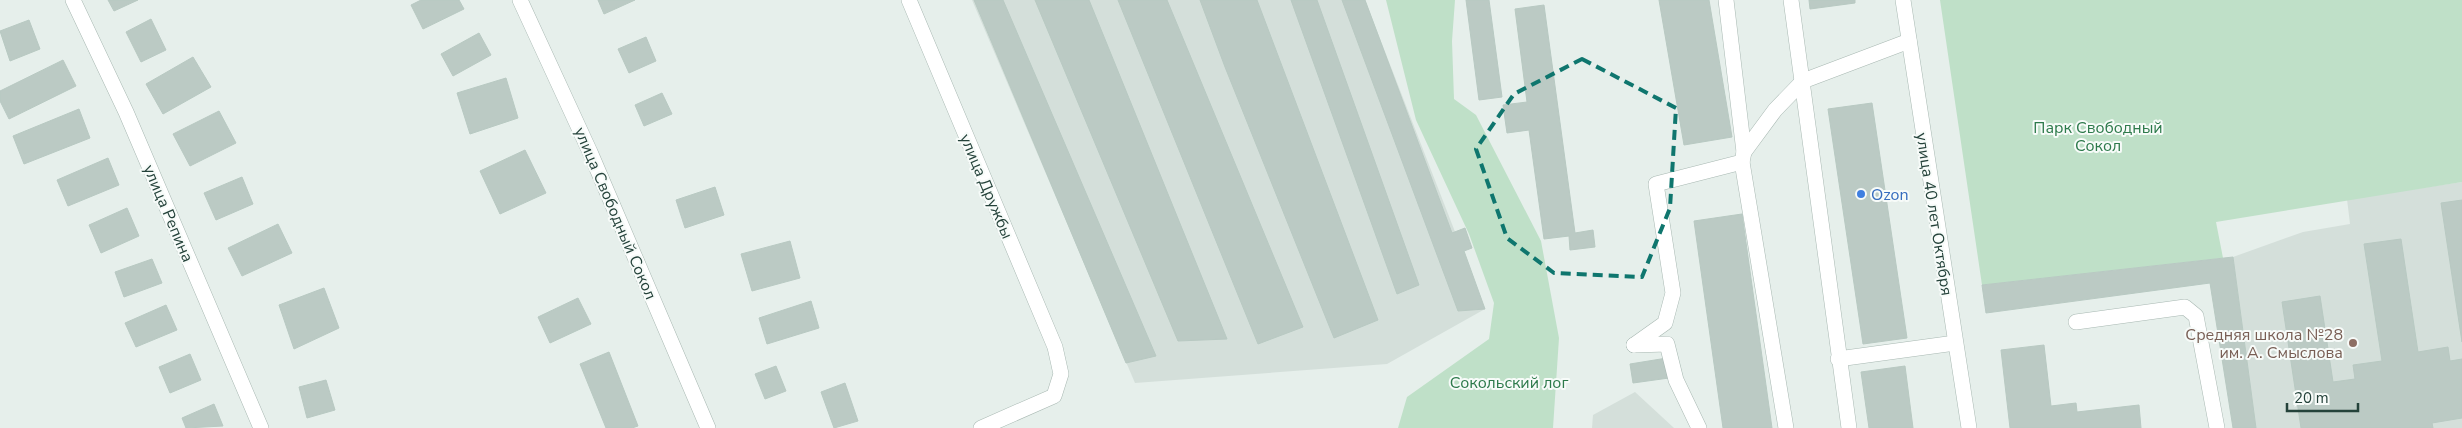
<svg xmlns="http://www.w3.org/2000/svg" width="2462" height="428" viewBox="0 0 2462 428" font-family="'Nunito Sans',sans-serif">
	<style>
		.built { fill: #d4dfda }
		.green { fill: #bfe0c8 }
		.building { fill: #bbcac4; stroke: #b8c9c2 }
		.lines { fill: none; stroke-linecap: round; stroke-linejoin: round }
		.minor-casing { stroke: #a8b8b2; stroke-width: 16 }
		.minor { stroke: #fff; stroke-width: 15 }
		.marked { fill: none; stroke: #0f766e; stroke-width: 4; stroke-dasharray: 10 6; stroke-linejoin: round }
		.shop-dot { fill: #3f7fe0; stroke: #f7fbf9; stroke-width: 2 }
		.education-dot { fill: #8d6e63; stroke: #f7fbf9; stroke-width: 2 }
		.labels { text-anchor: middle; stroke-width: 4; stroke-linejoin: round; paint-order: stroke }
		.park-label { font-size: 16px; fill: #2d7a4b; stroke: #f7fbf9 }
		.street-label { font-size: 16px; fill: #24423a; stroke: #f7fbf9 }
		.shop-label { font-size: 16px; fill: #366cbe; stroke: #f7fbf9; text-anchor: start }
		.education-label { font-size: 16px; fill: #785e54; stroke: #f7fbf9; text-anchor: end }
	</style>
	<rect width="100%" height="100%" fill="#e6efeb"/>
	<g class="built">
		<polygon points="972,0 1365,0 1485,309 1387,364 1135,383"/>
		<polygon points="2462,182 2462,428 2256,428 2233,257 2303,232 2350,224 2347,199"/>
		<polygon points="1635,392 1674,428 1592,428 1593,415"/>
	</g>
	<g class="green">
		<polygon points="1386,0 1455,0 1452,41 1454,99 1476,115 1541,241 1559,338 1553,428 1398,428 1407,397 1489,339 1494,303 1469,234 1416,120"/>
		<polygon points="1940,0 2462,0 2462,182 2216,222 2223,258 1982,285"/>
	</g>
	<g class="building">
		<polygon points="108,0 138,0 114,11"/>
		<polygon points="421,0 459,0 464,9 423,29 411,5"/>
		<polygon points="598,0 635,0 604,14"/>
		<polygon points="974,0 1003,0 1156,356 1126,363"/>
		<polygon points="1035,0 1089,0 1227,339 1178,341"/>
		<polygon points="1118,0 1167,0 1303,327 1258,344"/>
		<polygon points="1200,0 1257,0 1378,320 1334,338 1225,67"/>
		<polygon points="1291,0 1317,0 1419,285 1397,294"/>
		<polygon points="1342,0 1365,0 1452,233 1465,228 1472,248 1464,251 1485,309 1458,311"/>
		<polygon points="1466,0 1489,0 1502,97 1479,100"/>
		<polygon points="1659,0 1709,0 1732,137 1684,145"/>
		<polygon points="1809,0 1855,0 1855,3 1810,9"/>
		<polygon points="1544,5 1575,233 1593,230 1595,247 1570,250 1569,236 1544,239 1529,130 1507,133 1503,105 1527,102 1515,9"/>
		<polygon points="151,19 166,50 141,62 126,32"/>
		<polygon points="29,20 40,49 10,61 0,31"/>
		<polygon points="479,33 491,55 453,76 441,54"/>
		<polygon points="646,37 656,61 629,73 618,49"/>
		<polygon points="193,57 211,87 163,114 146,84"/>
		<polygon points="63,60 76,86 9,119 0,101 0,91"/>
		<polygon points="506,78 518,118 470,134 457,93"/>
		<polygon points="662,93 672,114 644,126 635,105"/>
		<polygon points="1872,103 1907,338 1863,344 1828,109"/>
		<polygon points="79,109 90,138 24,164 13,136"/>
		<polygon points="219,111 236,143 190,166 173,134"/>
		<polygon points="525,150 546,193 500,214 480,171"/>
		<polygon points="108,158 119,185 68,206 57,180"/>
		<polygon points="242,177 253,204 216,220 204,193"/>
		<polygon points="715,187 724,215 685,228 676,200"/>
		<polygon points="2462,200 2462,342 2441,203"/>
		<polygon points="127,208 139,236 101,253 89,225"/>
		<polygon points="1742,214 1772,428 1723,428 1694,221"/>
		<polygon points="278,224 292,253 242,276 228,248"/>
		<polygon points="2401,239 2418,352 2448,347 2450,361 2462,359 2462,418 2432,423 2433,428 2301,428 2282,302 2320,296 2333,382 2355,379 2353,365 2382,361 2364,244"/>
		<polygon points="790,241 800,278 752,291 741,254"/>
		<polygon points="2233,257 2256,428 2233,428 2210,283 1986,313 1982,285"/>
		<polygon points="152,259 162,283 124,297 115,272"/>
		<polygon points="324,288 339,328 294,349 279,305"/>
		<polygon points="578,298 591,324 550,343 538,317"/>
		<polygon points="811,301 819,328 767,344 759,318"/>
		<polygon points="166,305 177,330 136,347 125,323"/>
		<polygon points="2044,345 2051,406 2076,403 2077,412 2139,405 2141,428 2010,428 2001,350"/>
		<polygon points="609,352 638,426 632,428 606,428 580,364"/>
		<polygon points="190,354 201,380 170,393 159,367"/>
		<polygon points="1667,358 1669,378 1633,383 1630,364"/>
		<polygon points="776,366 786,391 765,399 755,374"/>
		<polygon points="1905,366 1913,428 1869,428 1861,372"/>
		<polygon points="326,380 335,410 307,418 299,387"/>
		<polygon points="845,383 858,421 834,428 821,392"/>
		<polygon points="214,404 223,426 186,428 182,418"/>
	</g>
	<g class="lines">
		<g class="minor-casing">
			<g id="minor">
				<polyline points="73,0 126,112 261,428"/>
				<polyline points="520,0 590,152 708,428"/>
				<polyline points="909,0 1055,347 1061,374 1054,396 981,428"/>
				<polyline points="1726,0 1744,152"/>
				<polyline points="1791,0 1849,428"/>
				<polyline points="1903,0 1969,428"/>
				<polyline points="1742,162 1786,428"/>
				<polyline points="2076,322 2185,307 2196,316 2217,428"/>
				<polyline points="1634,345 1665,323 1673,293 1656,184 1742,162 1744,152 1775,110 1803,81 1909,41"/>
				<polyline points="1634,345 1667,344 1676,380 1699,428"/>
				<polyline points="1838,359 1955,343"/>
			</g>
		</g>
		<use href="#minor" class="minor"/>
	</g>
	<path class="marked" d="M1582 59 1676 108 1670 208 1642 277 1554 273 1507 238 1476 149 1514 94Z"/>
	<circle class="shop-dot" cx="1861" cy="194" r="5"/>
	<circle class="education-dot" cx="2353" cy="343" r="5"/>
	<g class="labels">
		<g class="park-label">
			<text x="2098" y="133">Парк Свободный<tspan x="2098" dy="18">Сокол</tspan></text>
			<text x="1509" y="388">Сокольский лог</text>
		</g>
		<g class="street-label">
			<text transform="translate(987 186) rotate(67)" y="6">улица Дружбы</text>
			<text transform="translate(169 213) rotate(67)" y="6">улица Репина</text>
			<text transform="translate(616 213) rotate(67)" y="6">улица Свободный Сокол</text>
			<text transform="translate(1935 214) rotate(81)" y="6">улица 40 лет Октября</text>
		</g>
		<g class="shop-label">
			<text x="1871" y="200">Ozon</text>
		</g>
		<g class="education-label">
			<text x="2343" y="340">Средняя школа №28<tspan x="2343" dy="18">им. А. Смыслова</tspan></text>
		</g>
	</g>
	<path d="M2287 403v8h71v-8" fill="none" stroke="#24423a" stroke-width="2.5"/>
	<text x="2294" y="403" font-size="15" fill="#24423a" stroke="#f7fbf9" stroke-width="4" paint-order="stroke">20 m</text>
</svg>
